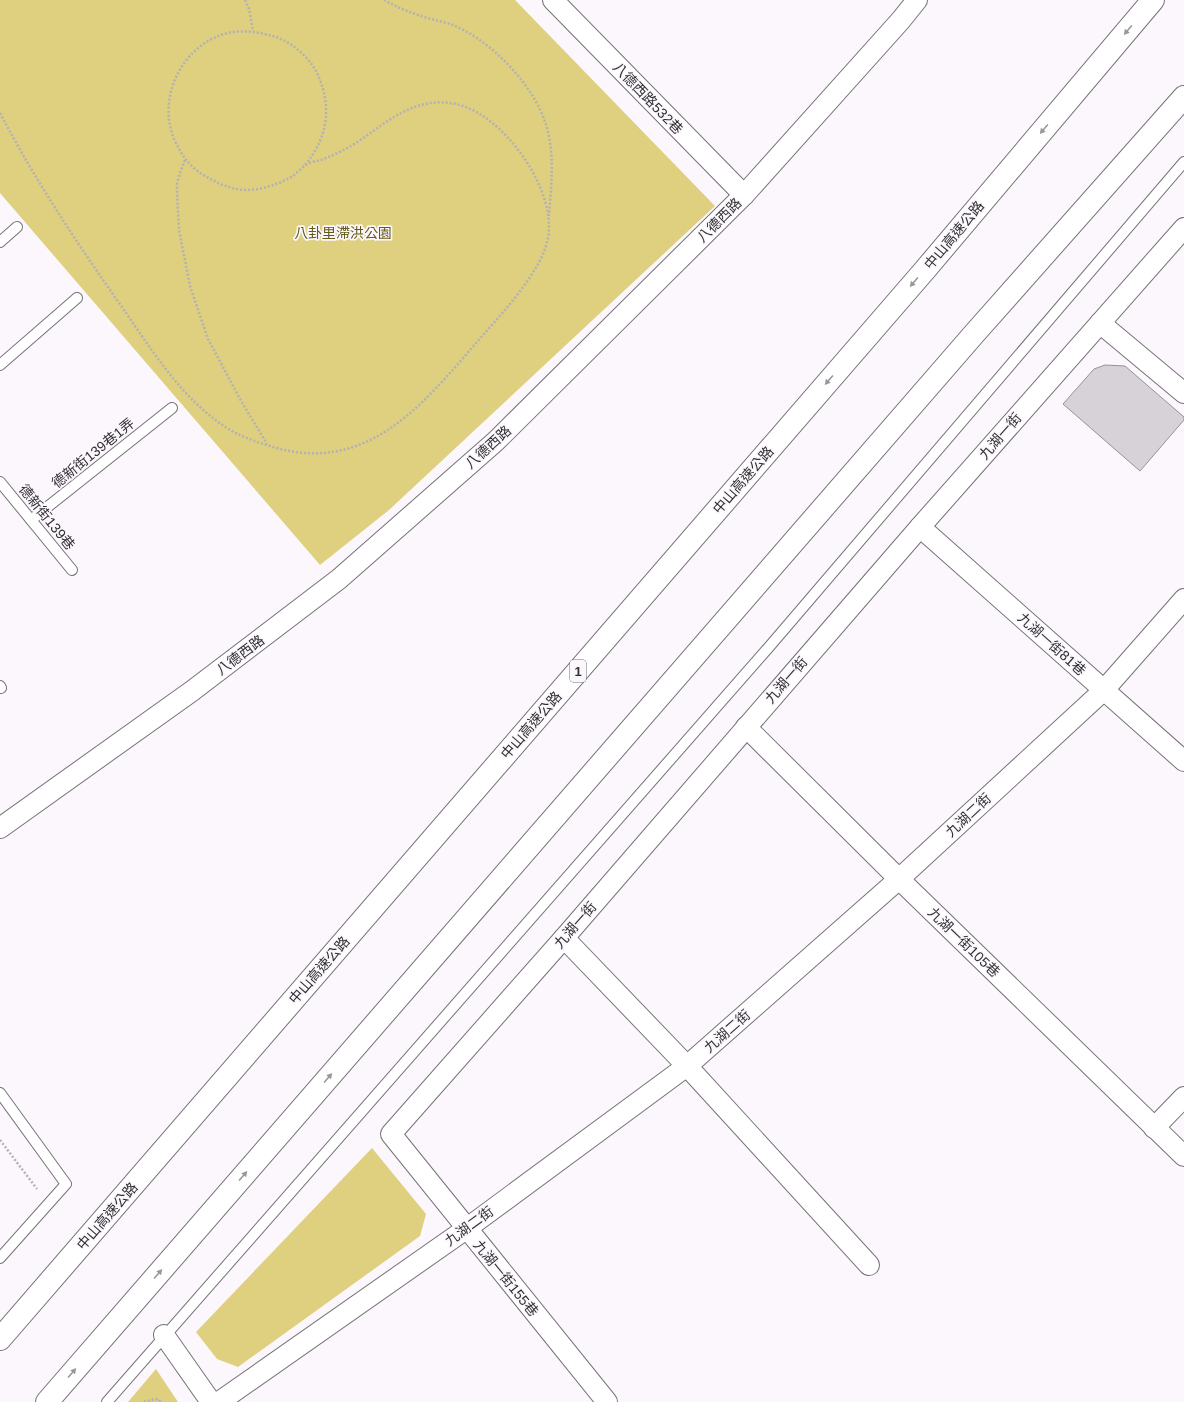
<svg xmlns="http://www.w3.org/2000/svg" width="1184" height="1402" viewBox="0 0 1184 1402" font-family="Helvetica,'Noto Sans TC',sans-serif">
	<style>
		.green { fill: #ded07e }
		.building { fill: #d7d2d8; stroke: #969298 }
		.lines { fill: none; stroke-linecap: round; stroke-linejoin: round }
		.service-casing { stroke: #767278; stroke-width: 12 }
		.minor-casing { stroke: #767278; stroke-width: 22 }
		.motorway-casing { stroke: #767278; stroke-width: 24 }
		.path { stroke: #b4b0b5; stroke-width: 2.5; stroke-dasharray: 2 2; stroke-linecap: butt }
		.service { stroke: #fff; stroke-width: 10 }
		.minor { stroke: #fff; stroke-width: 20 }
		.motorway { stroke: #fff; stroke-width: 22 }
		.oneway { fill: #989899 }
		.labels { text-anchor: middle; stroke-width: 3.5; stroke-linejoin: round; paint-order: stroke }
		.shield { fill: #fbf7fd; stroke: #6e6c70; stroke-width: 1 }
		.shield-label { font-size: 13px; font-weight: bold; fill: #323033 }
		.street-label { font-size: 14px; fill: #323033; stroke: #fbf7fd }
		.park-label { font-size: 14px; fill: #635918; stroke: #fbf7fd }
	</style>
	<rect width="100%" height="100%" fill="#fbf7fd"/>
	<g class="green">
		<polygon points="0,0 515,0 715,206 389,510 320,565 0,193"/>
		<polygon points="372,1148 426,1214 420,1236 238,1367 217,1359 196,1332"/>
		<polygon points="156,1369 178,1402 128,1402"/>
	</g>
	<polygon class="building" points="1105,365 1125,366 1184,417 1184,420 1140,471 1063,404 1094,369"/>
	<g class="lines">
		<g class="service-casing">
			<g id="service">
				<polyline points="0,242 17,227"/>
				<polyline points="0,365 77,298"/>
				<polyline points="0,482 72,570"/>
				<polyline points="31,520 172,408"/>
				<polyline points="0,686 1,688"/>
				<polyline points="0,1093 66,1184 0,1258"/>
				<polyline points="107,1402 769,647 1184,162"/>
			</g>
		</g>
		<g class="minor-casing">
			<g id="minor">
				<polyline points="553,0 744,195"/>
				<polyline points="1100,323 1184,393"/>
				<polyline points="920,527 1184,761"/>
				<polyline points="746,727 899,879 1184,1156"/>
				<polyline points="0,828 192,691 339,579 496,441 744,195 901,20 917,0"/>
				<polyline points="564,938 687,1066 869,1265"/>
				<polyline points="1154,1128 1184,1097"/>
				<polyline points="164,1335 211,1402"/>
				<polyline points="219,1402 466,1229 687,1066 899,879 1104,690 1184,599"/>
				<polyline points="607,1402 391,1134 564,938 920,527 1184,228"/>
			</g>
		</g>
		<g class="motorway-casing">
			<g id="motorway">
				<polyline points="0,1339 924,271 1153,0"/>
				<polyline points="47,1402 974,334 1184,97"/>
			</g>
		</g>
		<g class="path">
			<polyline points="245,0 249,9 253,31"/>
			<path d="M384 0C395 6 406 11 418 15 429 19 441 21 453 25 492 41 536 87 547 128 555 157 551 187 549 216"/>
			<path d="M0 113C36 182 79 246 124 310 153 352 183 400 227 428 241 437 257 442 273 447 371 476 427 399 484 334 506 309 542 270 548 238 557 189 503 114 456 104 412 95 385 125 351 146 342 151 332 156 321 160 316 161 310 162 306 165 301 168 297 173 293 176 279 184 262 190 246 190 232 190 219 184 207 177 190 168 183 157 175 141 156 99 181 47 224 34 240 29 258 32 273 36 293 42 313 60 320 80 332 111 326 140 305 165"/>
			<polyline points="185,160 180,173 177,183 177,193 179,230 190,286 208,339 240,399 267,444"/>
			<polyline points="0,1140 37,1189"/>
			<polyline points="144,1402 146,1401 158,1399 161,1402"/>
		</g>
		<use href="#service" class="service"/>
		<use href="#minor" class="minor"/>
		<use href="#motorway" class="motorway"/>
	</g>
	<defs><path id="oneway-solid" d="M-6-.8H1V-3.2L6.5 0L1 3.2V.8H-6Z"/></defs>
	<g class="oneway">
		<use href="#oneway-solid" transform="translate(1128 30) rotate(130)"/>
		<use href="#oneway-solid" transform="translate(1044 129) rotate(130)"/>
		<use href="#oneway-solid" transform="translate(914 282) rotate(131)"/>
		<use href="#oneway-solid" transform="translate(829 380) rotate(131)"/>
		<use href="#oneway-solid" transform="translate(328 1078) rotate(-49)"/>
		<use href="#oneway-solid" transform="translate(243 1176) rotate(-49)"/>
		<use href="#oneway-solid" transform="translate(158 1274) rotate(-49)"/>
		<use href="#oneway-solid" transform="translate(72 1373) rotate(-49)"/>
	</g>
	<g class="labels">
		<rect class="shield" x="570" y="660" width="16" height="22" rx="3"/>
		<g class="shield-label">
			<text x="578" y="676">1</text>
		</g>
		<g class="street-label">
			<text transform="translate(648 98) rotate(46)" y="5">八德西路532巷</text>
			<text transform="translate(719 220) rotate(-45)" y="5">八德西路</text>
			<text transform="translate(954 235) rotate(-50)" y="5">中山高速公路</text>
			<text transform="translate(1000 436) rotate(-49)" y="5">九湖一街</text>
			<text transform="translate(488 447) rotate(-42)" y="5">八德西路</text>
			<text transform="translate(93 453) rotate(-39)" y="5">德新街139巷1弄</text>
			<text transform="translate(743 480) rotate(-49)" y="5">中山高速公路</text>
			<text transform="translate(47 517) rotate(51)" y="5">德新街139巷</text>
			<text transform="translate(1052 644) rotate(42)" y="5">九湖一街81巷</text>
			<text transform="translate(240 655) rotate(-37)" y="5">八德西路</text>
			<text transform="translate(786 680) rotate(-49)" y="5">九湖一街</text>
			<text transform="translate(531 725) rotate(-49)" y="5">中山高速公路</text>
			<text transform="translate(968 815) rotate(-43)" y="5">九湖二街</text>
			<text transform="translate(575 925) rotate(-49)" y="5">九湖一街</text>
			<text transform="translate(964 942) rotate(44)" y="5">九湖一街105巷</text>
			<text transform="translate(319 970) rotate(-49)" y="5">中山高速公路</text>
			<text transform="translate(727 1031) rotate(-41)" y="5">九湖二街</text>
			<text transform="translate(107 1216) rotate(-49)" y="5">中山高速公路</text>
			<text transform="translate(469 1226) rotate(-36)" y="5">九湖二街</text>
			<text transform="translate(506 1278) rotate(51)" y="5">九湖一街155巷</text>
		</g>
		<g class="park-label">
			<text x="343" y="238">八卦里滯洪公園</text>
		</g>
	</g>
</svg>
